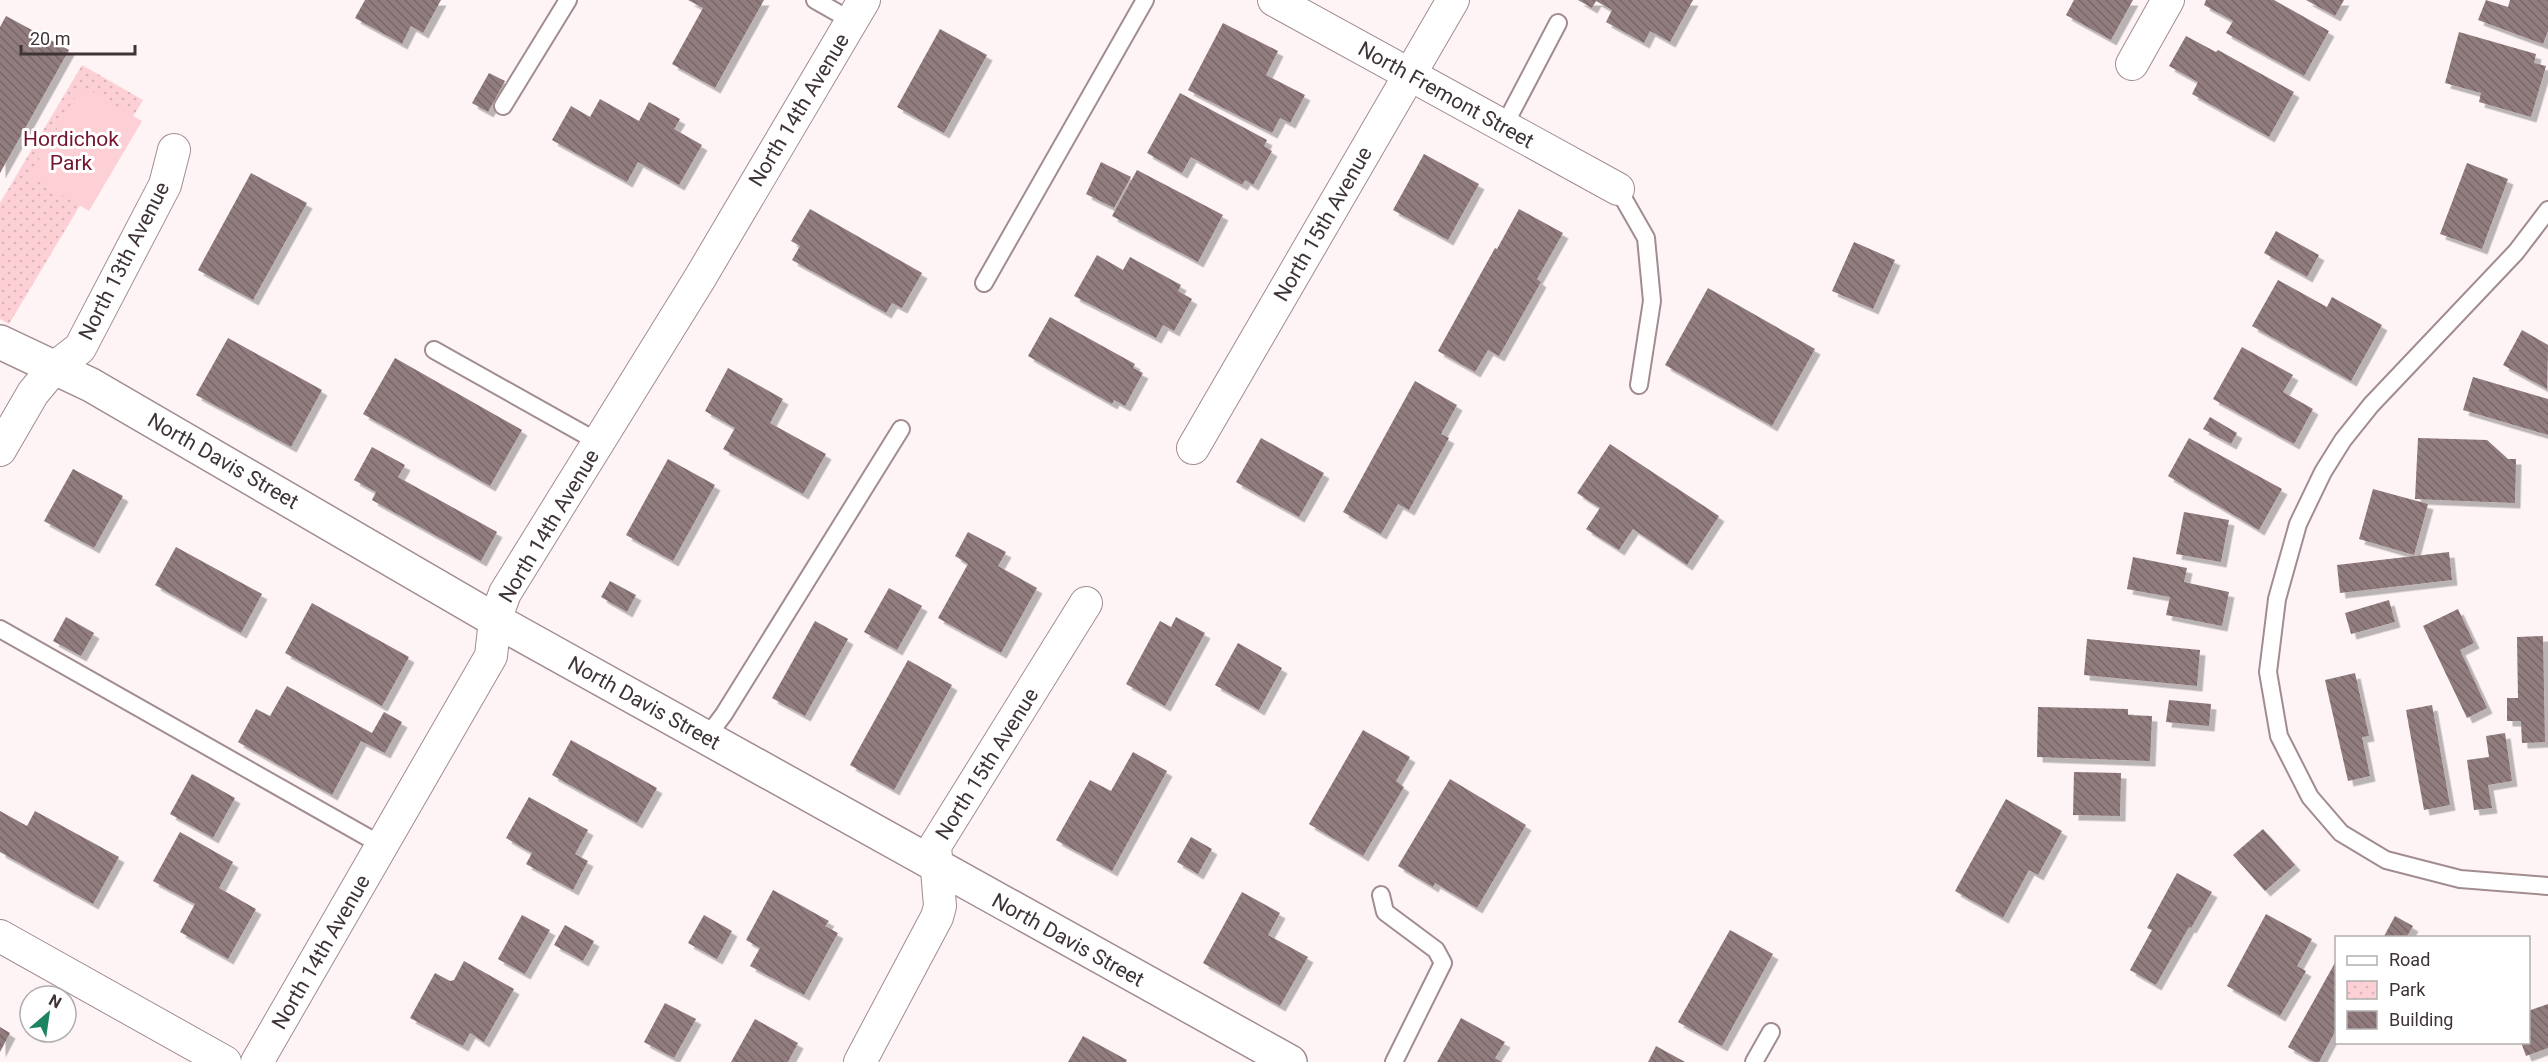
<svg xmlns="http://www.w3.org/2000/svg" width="2548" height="1062" viewBox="0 0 2548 1062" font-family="Roboto,sans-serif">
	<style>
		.park { fill: url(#park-dots) }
		.pitch { fill: #fdd0d6 }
		.building { fill: url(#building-back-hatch); filter: url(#shadow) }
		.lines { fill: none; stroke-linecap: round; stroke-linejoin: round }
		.lane-casing { stroke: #a28c8f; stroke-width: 20 }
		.street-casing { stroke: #a28c8f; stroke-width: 34 }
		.secondary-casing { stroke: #a28c8f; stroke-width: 36 }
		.lane { stroke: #fff; stroke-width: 16 }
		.street { stroke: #fff; stroke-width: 32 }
		.secondary { stroke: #fff; stroke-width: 33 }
		.labels { text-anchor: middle; stroke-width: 6; stroke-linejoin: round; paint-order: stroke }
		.street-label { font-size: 21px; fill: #3e3435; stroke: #fff }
		.park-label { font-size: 21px; fill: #721530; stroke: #fff }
	</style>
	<defs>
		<pattern id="park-dots" width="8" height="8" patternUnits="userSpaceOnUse" patternTransform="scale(1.5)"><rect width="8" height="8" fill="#fdd0d6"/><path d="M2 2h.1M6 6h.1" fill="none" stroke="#dab3b8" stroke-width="1.8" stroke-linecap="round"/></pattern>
		<pattern id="building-back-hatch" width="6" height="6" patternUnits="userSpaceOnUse" patternTransform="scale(1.5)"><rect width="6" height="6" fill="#917b7e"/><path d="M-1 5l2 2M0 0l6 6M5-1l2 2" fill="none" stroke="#786668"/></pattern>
		<filter id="shadow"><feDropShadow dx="5.5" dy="5.5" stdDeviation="0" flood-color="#0004"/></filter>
	</defs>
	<rect width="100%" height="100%" fill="#fef4f5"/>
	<polygon class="park" points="82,65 143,100 9,324 0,319 0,203"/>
	<polygon class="pitch" points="82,86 142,121 89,211 29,176"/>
	<g class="building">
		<polygon points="365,0 441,0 423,33 411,26 402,44 355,18"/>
		<polygon points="688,0 764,0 715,88 672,64 703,8"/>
		<polygon points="1578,0 1693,0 1670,42 1650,31 1644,43 1606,22 1612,10 1596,1 1592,8"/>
		<polygon points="2074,0 2133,0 2111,40 2066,15"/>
		<polygon points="2206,0 2274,0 2329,31 2304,76 2226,33 2233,21 2204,5"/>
		<polygon points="2306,0 2344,0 2335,16"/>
		<polygon points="2486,0 2508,7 2510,0 2548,0 2548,31 2543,44 2478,20"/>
		<polygon points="6,16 69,50 0,173 0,27"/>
		<polygon points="1223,23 1278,51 1266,75 1305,95 1290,123 1280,118 1272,133 1188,90"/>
		<polygon points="940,29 987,55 944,133 897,107"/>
		<polygon points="2459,32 2536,54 2534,63 2546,66 2531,117 2479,102 2481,93 2445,83"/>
		<polygon points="2186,36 2216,52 2218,50 2294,92 2269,137 2192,94 2198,82 2169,66"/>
		<polygon points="489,73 505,81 488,112 472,103"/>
		<polygon points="1180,93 1267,140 1264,146 1272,151 1253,185 1245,180 1242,185 1191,157 1182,173 1147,153"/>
		<polygon points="600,99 639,121 649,102 680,119 674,129 702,145 679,185 638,162 627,182 552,140 571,106 590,117"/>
		<polygon points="1424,154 1479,184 1448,240 1393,210"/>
		<polygon points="1101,162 1131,177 1114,208 1086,194"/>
		<polygon points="2467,163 2508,179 2482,249 2440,234"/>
		<polygon points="1137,170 1223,215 1198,262 1112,216"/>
		<polygon points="251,173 307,203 253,300 198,270"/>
		<polygon points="810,209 922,273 902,308 892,303 886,313 792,260 800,246 791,241"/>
		<polygon points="1519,209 1563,233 1537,279 1541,282 1499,356 1488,350 1475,372 1438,351 1495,248 1497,249"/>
		<polygon points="2276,231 2319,255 2307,277 2264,253"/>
		<polygon points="1854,242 1895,260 1873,309 1832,291"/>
		<polygon points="1097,255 1123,270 1130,257 1181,285 1178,291 1192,299 1174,331 1163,325 1156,338 1074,296"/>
		<polygon points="2278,280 2327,307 2332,297 2382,325 2351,381 2252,326"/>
		<polygon points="1708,288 1815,349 1772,426 1665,365"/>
		<polygon points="1050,317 1135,364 1133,368 1143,373 1125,406 1114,400 1112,404 1028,356"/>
		<polygon points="2522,330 2548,345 2547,389 2503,365"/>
		<polygon points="228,338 322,390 291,447 196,395"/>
		<polygon points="2242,347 2293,375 2283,392 2313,409 2294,444 2213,399"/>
		<polygon points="395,358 522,430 490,486 363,414"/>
		<polygon points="728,368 783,399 770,423 826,454 803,494 723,449 735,428 705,411"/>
		<polygon points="2473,377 2548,399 2548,435 2463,410"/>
		<polygon points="1415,381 1457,405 1441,434 1449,438 1409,510 1398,504 1381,534 1343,512"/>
		<polygon points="2210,417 2237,433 2231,444 2203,429"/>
		<polygon points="1261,438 1324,473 1299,517 1236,482"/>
		<polygon points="2189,438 2282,489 2259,530 2168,476"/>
		<polygon points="2418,438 2487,440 2508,459 2516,459 2515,503 2415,499"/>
		<polygon points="1610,444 1719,516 1687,565 1633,529 1619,550 1586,529 1600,508 1577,493"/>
		<polygon points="372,447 405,465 398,477 497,532 481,561 372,500 376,492 354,480"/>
		<polygon points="668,459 715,485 673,561 626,535"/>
		<polygon points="73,469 123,496 94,548 44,521"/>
		<polygon points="2373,489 2428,504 2414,555 2359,539"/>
		<polygon points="2184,512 2229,520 2221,562 2176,554"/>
		<polygon points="968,532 1006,552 998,566 1037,588 1001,653 938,618 968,564 955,556"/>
		<polygon points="176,547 262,594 241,633 155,585"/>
		<polygon points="2449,552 2452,580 2340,593 2337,565"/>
		<polygon points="2133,557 2187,568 2184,582 2229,592 2222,626 2166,615 2170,597 2127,589"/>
		<polygon points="610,581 636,595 627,612 601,597"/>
		<polygon points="889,588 922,606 897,650 864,632"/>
		<polygon points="2389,600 2395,622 2351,634 2345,613"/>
		<polygon points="312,603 409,657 382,706 285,653"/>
		<polygon points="2458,609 2474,643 2460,650 2487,708 2467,718 2423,626"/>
		<polygon points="66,617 94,633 81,656 53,641"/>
		<polygon points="1176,617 1205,633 1165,706 1126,684 1160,621 1171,627"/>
		<polygon points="815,621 848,639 805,716 772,698"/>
		<polygon points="2543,636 2545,742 2522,743 2521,721 2507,721 2507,698 2518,698 2517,637"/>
		<polygon points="2087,639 2200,650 2197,686 2084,675"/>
		<polygon points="1238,643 1282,668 1259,710 1215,685"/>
		<polygon points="908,660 952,685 894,790 850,765"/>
		<polygon points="2355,673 2369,736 2362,737 2370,776 2348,781 2325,680"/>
		<polygon points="287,686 372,733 384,712 402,722 385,753 361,741 332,795 238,742 256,709 270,716"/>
		<polygon points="2169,700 2211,704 2209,726 2166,722"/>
		<polygon points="2432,705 2450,805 2424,810 2406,710"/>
		<polygon points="2038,707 2128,709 2128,715 2152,716 2150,761 2037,757"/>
		<polygon points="1363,730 1410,757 1396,781 1404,787 1363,856 1309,824"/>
		<polygon points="2505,733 2512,781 2488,785 2492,808 2474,810 2467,760 2489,757 2486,736"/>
		<polygon points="571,740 657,788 637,823 552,775"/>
		<polygon points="1133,752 1167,771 1112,871 1056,840 1090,780 1111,791"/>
		<polygon points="2074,772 2121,773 2120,816 2073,815"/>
		<polygon points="192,774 235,798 213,838 170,814"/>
		<polygon points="1450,779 1526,825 1477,908 1435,883 1433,887 1398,866"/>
		<polygon points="529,797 588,830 575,854 588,861 573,890 526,864 532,853 506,838"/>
		<polygon points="2006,799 2062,831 2038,875 2029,870 2003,918 1955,891"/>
		<polygon points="0,811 27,826 35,811 119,857 93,904 0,852"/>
		<polygon points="2263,829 2295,865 2265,891 2233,855"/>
		<polygon points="180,832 233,862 219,888 256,909 228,959 180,932 195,904 153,881"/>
		<polygon points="1191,837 1212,849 1198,874 1177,862"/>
		<polygon points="2177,873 2212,892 2191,928 2189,927 2156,985 2130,970 2152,930 2147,928"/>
		<polygon points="773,890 829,921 825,926 838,933 804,995 750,966 760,948 746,940"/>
		<polygon points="1242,892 1280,913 1268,935 1308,957 1280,1006 1203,963"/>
		<polygon points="2266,914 2312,939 2297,966 2306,971 2280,1016 2227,986"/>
		<polygon points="522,915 550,930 525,974 498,959"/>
		<polygon points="704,915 732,931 717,959 688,943"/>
		<polygon points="2395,916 2413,926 2406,938 2383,938"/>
		<polygon points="565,925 594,941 583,961 554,945"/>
		<polygon points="1730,930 1773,954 1722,1046 1678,1022"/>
		<polygon points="464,961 514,989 484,1042 470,1033 463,1046 410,1018 435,973 450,981 454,980"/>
		<polygon points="2336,961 2336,1030 2319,1062 2315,1062 2288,1047"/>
		<polygon points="665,1003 696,1019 674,1058 644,1042"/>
		<polygon points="2548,1004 2548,1048 2526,1056 2521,1042 2528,1042 2528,1011"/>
		<polygon points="1461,1018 1505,1042 1495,1058 1502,1062 1437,1062"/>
		<polygon points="755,1019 798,1043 788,1062 731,1062"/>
		<polygon points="0,1027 10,1033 0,1052"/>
		<polygon points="1083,1036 1127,1060 1126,1062 1068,1062"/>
		<polygon points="1656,1046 1685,1062 1648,1062"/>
	</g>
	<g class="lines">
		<g class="lane-casing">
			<g id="lane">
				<polyline points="815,0 852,21"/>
				<polyline points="503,106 568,0"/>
				<polyline points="1504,126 1558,23"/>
				<polyline points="1618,189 1646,238 1652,301 1639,385"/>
				<polyline points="2548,210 2516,252 2371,405 2343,440 2323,472 2298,524 2277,599 2268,672 2279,736 2310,797 2341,833 2386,860 2460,879 2548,886"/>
				<polyline points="984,283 1145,0"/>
				<polyline points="434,350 598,442"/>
				<polyline points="0,629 383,846"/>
				<polyline points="706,738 724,714 901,429"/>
				<polyline points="1381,895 1385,912 1436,950 1443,963 1394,1062"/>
				<polyline points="1754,1062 1771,1032"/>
			</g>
		</g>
		<g class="street-casing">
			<g id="street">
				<polyline points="1274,0 1618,189"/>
				<polyline points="2132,64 2168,0"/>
				<polyline points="1193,448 1453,0"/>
				<polyline points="0,450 33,393 53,369 80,348 165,185 174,150"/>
				<polyline points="0,936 225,1062"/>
				<polyline points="257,1062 491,656 495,620 505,593 700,278 864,0"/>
				<polyline points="860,1062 937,917 940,906 935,846 1086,603"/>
			</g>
		</g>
		<g class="secondary-casing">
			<polyline id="secondary" points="0,342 91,385 495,620 1290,1062"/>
		</g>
		<use href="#lane" class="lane"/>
		<use href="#street" class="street"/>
		<use href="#secondary" class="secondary"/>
	</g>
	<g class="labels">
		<g class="street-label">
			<text transform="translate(1446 95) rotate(29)" y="7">North Fremont Street</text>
			<text transform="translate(799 110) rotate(-59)" y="7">North 14th Avenue</text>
			<text transform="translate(1323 224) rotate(-60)" y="7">North 15th Avenue</text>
			<text transform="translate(124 261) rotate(-63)" y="7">North 13th Avenue</text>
			<text transform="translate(223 461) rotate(30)" y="7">North Davis Street</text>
			<text transform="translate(549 526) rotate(-59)" y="7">North 14th Avenue</text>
			<text transform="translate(644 703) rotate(29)" y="7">North Davis Street</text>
			<text transform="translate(987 764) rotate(-58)" y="7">North 15th Avenue</text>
			<text transform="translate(1068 940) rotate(29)" y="7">North Davis Street</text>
			<text transform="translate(321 952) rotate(-60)" y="7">North 14th Avenue</text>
		</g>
		<g class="park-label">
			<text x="71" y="146">Hordichok<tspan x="71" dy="24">Park</tspan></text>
		</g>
	</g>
	<rect x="2335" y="936" width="195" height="108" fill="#ffffff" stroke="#b2aeae" stroke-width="1.5"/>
	<rect x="2347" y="956" width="30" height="9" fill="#ffffff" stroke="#b2aeae" stroke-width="1.5"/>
	<text x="2389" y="966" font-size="18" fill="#3e3435">Road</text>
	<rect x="2347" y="981" width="30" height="18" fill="url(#park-dots)" stroke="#b2aeae" stroke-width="1.5"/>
	<text x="2389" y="996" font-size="18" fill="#3e3435">Park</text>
	<rect x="2347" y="1011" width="30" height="18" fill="url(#building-back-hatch)" stroke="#b2aeae" stroke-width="1.5"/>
	<text x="2389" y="1026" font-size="18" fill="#3e3435">Building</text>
	<g transform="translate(48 1014) rotate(29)"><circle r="28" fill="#ffffff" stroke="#b2aeae" stroke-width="1.5"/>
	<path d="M0-4.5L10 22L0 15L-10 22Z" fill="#1c8560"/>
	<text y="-9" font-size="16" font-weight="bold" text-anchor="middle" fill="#3e3435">N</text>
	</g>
	<path d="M21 45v9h114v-9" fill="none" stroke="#3e3435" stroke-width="3"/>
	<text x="30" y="45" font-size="18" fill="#3e3435" stroke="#ffffff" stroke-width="4.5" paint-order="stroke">20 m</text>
</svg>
